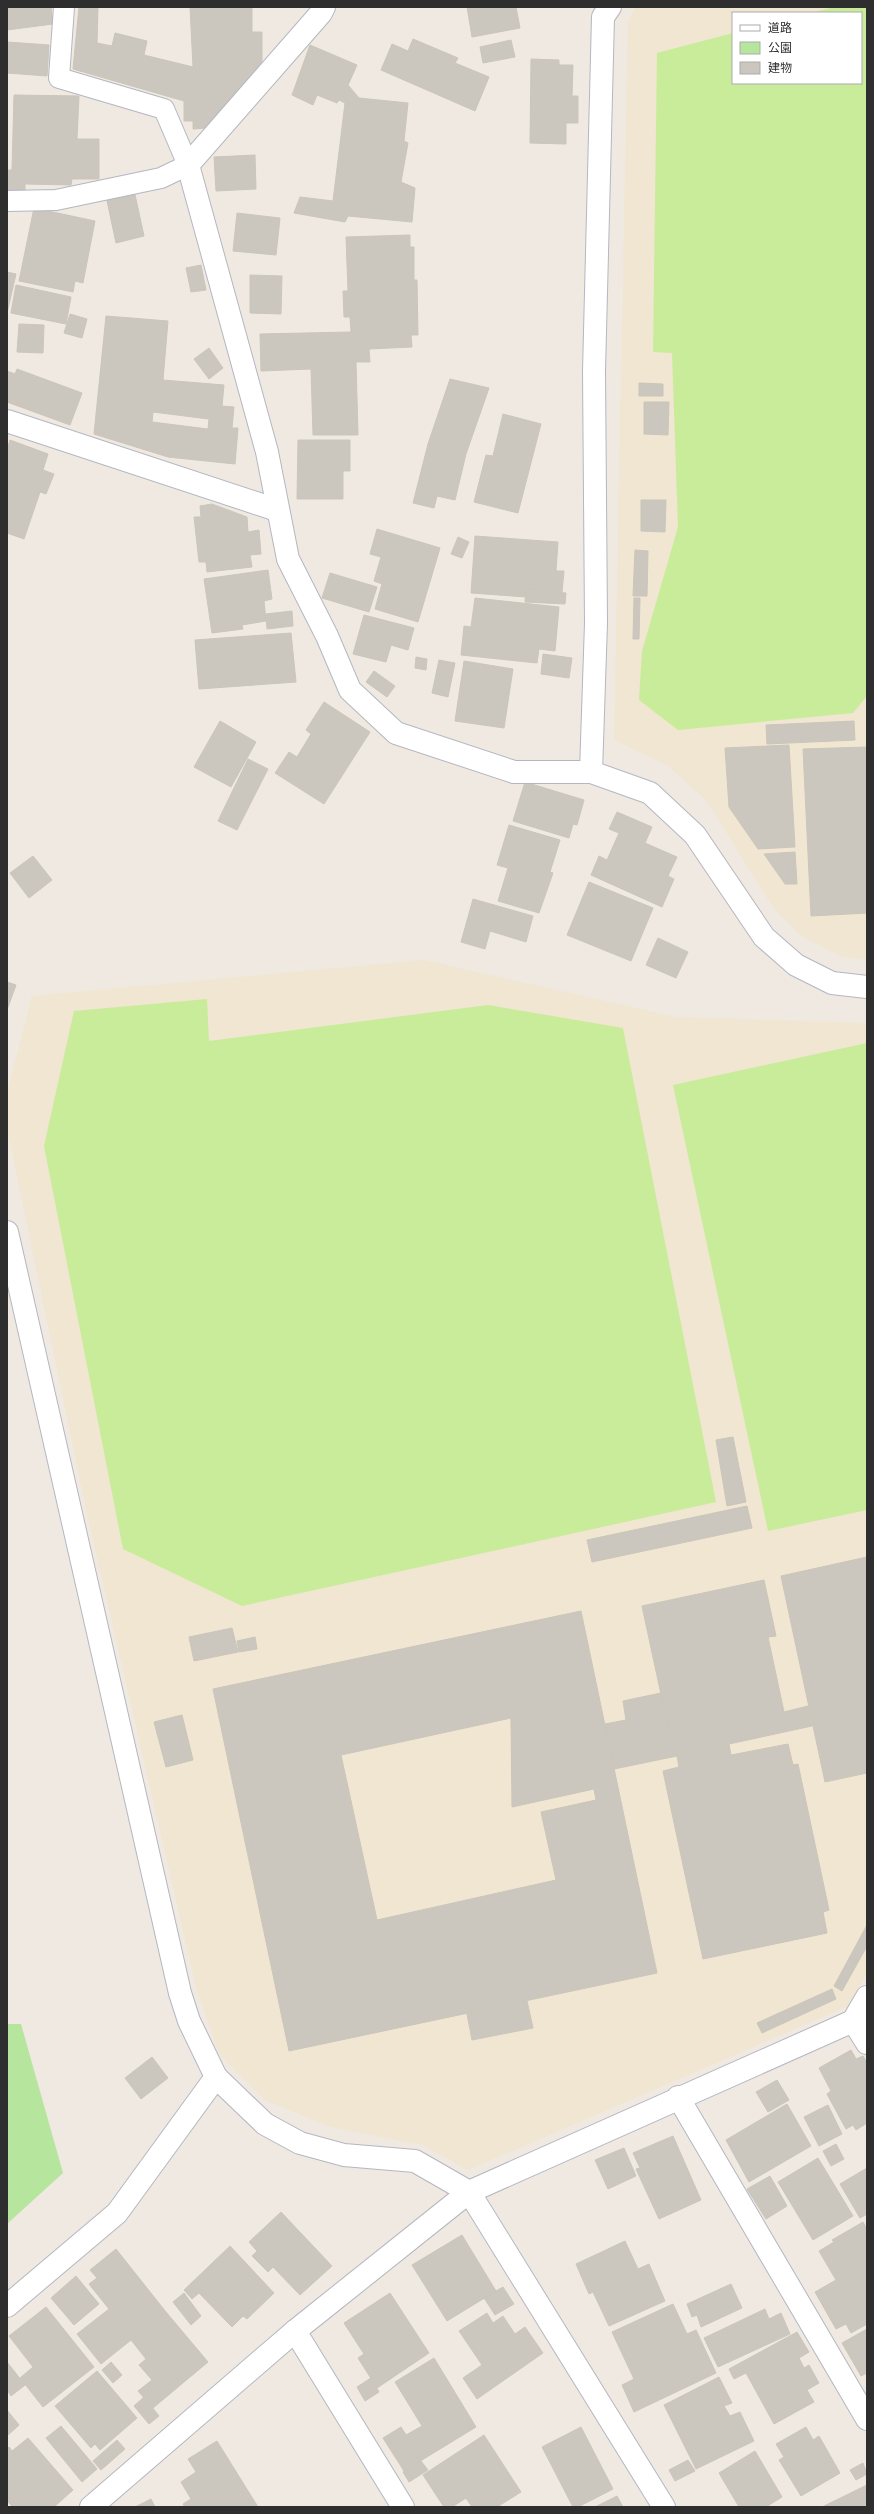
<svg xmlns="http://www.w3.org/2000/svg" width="874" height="2514" viewBox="0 0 874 2514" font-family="Montserrat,'Noto Sans JP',sans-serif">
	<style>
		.education { fill: #f0e6d1; fill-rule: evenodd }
		.green { fill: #b6e59e }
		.pitch { fill: #c9ec9a }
		.building { fill: #cbc7bf; stroke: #cbc5ba; fill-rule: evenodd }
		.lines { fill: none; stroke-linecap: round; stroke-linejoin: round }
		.service-casing { stroke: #b4b7c1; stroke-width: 22 }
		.minor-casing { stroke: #b4b7c1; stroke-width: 24 }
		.tertiary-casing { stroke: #b4b7c1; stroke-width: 24 }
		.service { stroke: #fff; stroke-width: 20 }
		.minor { stroke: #fff; stroke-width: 22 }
		.tertiary { stroke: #fff; stroke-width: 22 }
	</style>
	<rect width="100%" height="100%" fill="#efe9e1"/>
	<g class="education">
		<path d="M635 7H867V960L843 957 801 936 774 909 706 800 667 765 614 740 628 22ZM733 13H861V83H733Z"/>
		<polygon points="424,960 677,1017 867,1023 867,1973 848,2006 468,2170 423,2145 330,2127 265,2100 219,2054 196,1987 86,1509 7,1128 7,1093 32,996"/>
	</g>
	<polygon class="green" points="7,2024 21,2024 63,2173 7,2224"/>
	<g class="pitch">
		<polygon points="834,7 867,7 867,696 853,713 678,730 639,700 642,651 678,527 672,353 653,352 657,53 733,33 733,83 861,83 861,13 811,13"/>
		<polygon points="207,999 209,1041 488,1005 623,1028 716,1502 242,1606 123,1549 44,1146 74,1011"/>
		<polygon points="867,1043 867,1510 768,1531 673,1085"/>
	</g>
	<g class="building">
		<polygon points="7,7 51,7 53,24 7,30"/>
		<polygon points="79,7 98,7 97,43 112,46 115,33 147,41 144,55 193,67 190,7 252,7 252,32 262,32 262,65 207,128 193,129 193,121 184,121 184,101 73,69"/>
		<polygon points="467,7 516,7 520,28 472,37"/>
		<polygon points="413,39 458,58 455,63 489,77 475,111 381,70 392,44 408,51"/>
		<polygon points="511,40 515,57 483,63 480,47"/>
		<polygon points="7,42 49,45 47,76 7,73"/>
		<polygon points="310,45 357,65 348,85 359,98 408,103 404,141 408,143 401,182 415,188 412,222 348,216 345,222 294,213 300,197 333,201 345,103 339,100 337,103 317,95 313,105 292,95"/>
		<polygon points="531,59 559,60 559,65 573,65 572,96 578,96 578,123 566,123 566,144 530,143"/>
		<polygon points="14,95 79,96 77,139 99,139 99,179 72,179 71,185 25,184 25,190 7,190 7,170 12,170"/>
		<polygon points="255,155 256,189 216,191 214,157"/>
		<polygon points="134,190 144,236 116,243 106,196"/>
		<polygon points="34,208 95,221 83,283 75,281 73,292 19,281"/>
		<polygon points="237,213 280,218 276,255 233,251"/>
		<polygon points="410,235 410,247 414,247 414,280 417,280 418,335 411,335 412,347 369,349 370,362 356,362 358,435 313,435 311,369 261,371 260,334 351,332 350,317 344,317 343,291 348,291 346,237"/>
		<polygon points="201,265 206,290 191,292 186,268"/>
		<polygon points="7,272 16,274 7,313"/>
		<polygon points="250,275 282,276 281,314 250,313"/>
		<polygon points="16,285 71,297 66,324 11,313"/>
		<polygon points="70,314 87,319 82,338 64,333"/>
		<path d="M106 316 168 321 163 380 224 385 222 406 234 407 232 428H238L235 464 168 457 94 434ZM153 412 209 419 208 429 152 422Z"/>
		<polygon points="19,324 44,325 43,353 17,352"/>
		<polygon points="209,348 223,368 209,379 194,359"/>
		<polygon points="17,369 82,393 70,425 7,402 7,371 15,374"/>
		<polygon points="450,379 489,388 466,454 455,500 437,496 434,508 413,503 428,444"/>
		<polygon points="639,383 663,384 663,396 639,396"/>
		<polygon points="644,402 669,402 668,435 644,434"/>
		<polygon points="503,414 541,424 518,513 474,502 486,455 493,456"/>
		<polygon points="10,440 48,454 43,470 54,474 46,494 40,492 24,539 7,533 7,450"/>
		<polygon points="298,440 350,440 350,471 343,471 343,499 297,499"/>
		<polygon points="641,500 666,500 665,532 641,531"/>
		<polygon points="212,504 247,517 248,532 259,530 261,554 250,555 252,567 207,572 206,562 199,562 194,517 201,517 200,506"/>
		<polygon points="377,529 440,548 418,622 375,609 382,584 374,581 381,557 370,554"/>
		<polygon points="475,536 558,542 556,571 564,571 562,592 526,589 526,597 471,593"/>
		<polygon points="458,537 469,542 462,558 451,554"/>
		<polygon points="635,550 648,551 647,596 633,596"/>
		<polygon points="268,570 272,599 264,601 266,621 242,625 243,629 212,633 204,579"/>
		<polygon points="330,573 377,587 369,612 322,598"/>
		<polygon points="526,589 566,593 565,604 525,602"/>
		<polygon points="475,598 559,607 555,651 539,649 537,663 461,655 464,626 471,627"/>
		<polygon points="634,598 640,598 639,639 633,639"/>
		<polygon points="292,611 293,626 267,629 266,614"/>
		<polygon points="364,615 414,628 408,650 391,645 386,662 353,654"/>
		<polygon points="291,633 296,682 199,689 195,640"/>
		<polygon points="543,654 572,658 569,678 541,674"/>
		<polygon points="416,657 427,659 426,670 415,668"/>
		<polygon points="439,660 455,663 448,697 432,693"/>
		<polygon points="464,661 513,669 504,728 455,721"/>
		<polygon points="374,671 395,686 387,697 366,682"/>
		<polygon points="324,702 370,732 324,804 275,773 289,752 297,757 311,734 306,730"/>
		<polygon points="220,721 256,742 231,787 194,767"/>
		<polygon points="854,721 855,740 767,744 766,725"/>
		<polygon points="789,745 795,847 758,849 729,807 725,748"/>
		<polygon points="867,747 867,913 811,916 803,749"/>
		<polygon points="248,759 268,769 237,830 218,821"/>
		<polygon points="525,782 584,800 577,825 573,824 569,838 513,821"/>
		<polygon points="617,812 652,827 645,843 677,857 668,876 674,879 662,907 591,875 599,856 607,860 619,833 609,829"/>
		<polygon points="509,825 560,840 550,872 553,873 539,913 498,901 508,868 497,865"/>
		<polygon points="795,852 797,884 785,884 764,854"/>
		<polygon points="33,856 52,880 29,898 10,873"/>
		<polygon points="589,882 653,908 631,961 567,935"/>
		<polygon points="473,899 533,916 526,942 490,931 485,949 461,942"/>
		<polygon points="658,938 688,952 676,978 646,965"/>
		<polygon points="7,982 16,985 7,1010"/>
		<polygon points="733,1437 746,1502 727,1506 716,1440"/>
		<polygon points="747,1506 752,1528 592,1562 587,1540"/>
		<polygon points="867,1557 867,1773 825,1782 781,1576"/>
		<polygon points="764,1580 776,1636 768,1637 784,1712 808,1706 812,1726 729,1744 731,1755 788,1744 793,1765 798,1764 829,1910 823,1912 827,1933 703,1959 663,1771 679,1767 677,1756 614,1769 608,1739 668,1727 642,1606"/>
		<path d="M581 1611 657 1973 289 2051 213 1689ZM511 1718 512 1807 594 1789 596 1800 541 1812 556 1880 377 1920 341 1755Z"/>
		<polygon points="232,1628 238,1652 194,1661 189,1637"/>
		<polygon points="255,1637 257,1649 239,1652 237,1641"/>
		<polygon points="661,1693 668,1727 608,1739 605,1724 626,1720 623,1701"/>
		<polygon points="182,1715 193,1760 166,1767 154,1722"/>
		<polygon points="867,1925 867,1946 842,1991 834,1986"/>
		<polygon points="832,1989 836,1999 762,2033 757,2023"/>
		<polygon points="527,2001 533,2028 472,2040 467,2014"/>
		<polygon points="851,2050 856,2059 863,2056 867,2063 867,2123 856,2130 853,2125 846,2129 827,2094 831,2091 819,2068"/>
		<polygon points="152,2057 168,2078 141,2099 125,2078"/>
		<polygon points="777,2080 789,2100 768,2112 756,2092"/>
		<polygon points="787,2104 811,2146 749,2182 726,2140"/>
		<polygon points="828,2105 842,2134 819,2146 804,2117"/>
		<polygon points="673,2136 701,2200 659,2219 636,2169 640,2168 633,2153"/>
		<polygon points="836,2144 844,2159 831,2166 823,2151"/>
		<polygon points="624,2148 636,2176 608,2189 595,2160"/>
		<polygon points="818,2158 853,2216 813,2240 778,2182"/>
		<polygon points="867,2168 867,2214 860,2218 840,2184"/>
		<polygon points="770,2176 787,2206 766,2219 747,2189"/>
		<polygon points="281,2212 332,2266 300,2295 273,2267 268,2272 252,2256 257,2251 249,2242"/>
		<polygon points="863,2222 867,2229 867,2324 851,2333 846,2324 836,2329 815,2292 836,2280 819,2251 834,2242 832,2240"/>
		<polygon points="462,2235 496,2291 447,2321 412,2265"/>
		<polygon points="625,2241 638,2269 649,2264 665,2301 609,2326 593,2292 589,2294 576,2264"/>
		<polygon points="230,2246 274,2293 247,2319 243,2316 232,2327 199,2293 192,2299 184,2290"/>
		<polygon points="116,2249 166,2312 101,2364 77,2334 109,2309 89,2284 97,2278 90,2270"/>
		<polygon points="76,2276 99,2304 74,2325 51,2298"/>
		<polygon points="731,2284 742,2308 701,2327 697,2315 692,2317 687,2304"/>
		<polygon points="503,2287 514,2304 495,2315 484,2298"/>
		<polygon points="184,2293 201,2316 191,2325 173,2302"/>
		<polygon points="390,2293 429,2353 377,2388 358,2358 364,2354 344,2323"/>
		<polygon points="673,2304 687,2334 696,2330 716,2373 634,2412 622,2385 634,2379 612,2332"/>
		<polygon points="46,2307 94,2367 43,2407 20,2378 33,2367 9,2336"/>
		<polygon points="765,2309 769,2319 781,2313 790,2334 718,2367 704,2338"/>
		<polygon points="166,2312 208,2362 153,2408 138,2391 152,2380 139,2365 146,2359 131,2340"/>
		<polygon points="487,2313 493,2323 503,2316 515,2334 525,2327 543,2353 477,2399 463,2378 482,2365 459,2331"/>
		<polygon points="867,2329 867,2373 861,2376 842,2343"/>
		<polygon points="797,2332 809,2352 799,2358 804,2368 809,2365 819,2383 807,2390 814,2402 774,2424 746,2373 734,2379 729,2369"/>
		<polygon points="434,2358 476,2427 422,2460 406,2435 422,2426 395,2382"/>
		<polygon points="7,2362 25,2385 11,2396 7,2390"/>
		<polygon points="111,2362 122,2375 113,2383 102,2370"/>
		<polygon points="97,2371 137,2418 100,2450 95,2444 91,2448 55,2406"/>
		<polygon points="719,2377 732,2403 724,2406 730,2416 740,2412 754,2441 696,2469 664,2405"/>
		<polygon points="371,2378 379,2392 365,2401 357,2387"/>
		<polygon points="144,2397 159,2416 149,2424 134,2406"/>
		<polygon points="7,2410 19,2425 7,2436"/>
		<polygon points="61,2426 97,2469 82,2482 46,2438"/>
		<polygon points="401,2427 422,2460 404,2471 383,2438"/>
		<polygon points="581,2427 613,2489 578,2507 573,2507 542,2447"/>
		<polygon points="806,2427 813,2440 819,2436 840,2473 801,2496 779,2460 784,2457 776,2444"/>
		<polygon points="484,2435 521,2492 497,2507 472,2507 466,2498 452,2507 444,2507 423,2475"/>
		<polygon points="28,2438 73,2490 54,2507 13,2507 7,2501 7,2449 9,2447 12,2451"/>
		<polygon points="117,2440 125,2449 101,2470 93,2461"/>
		<polygon points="217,2441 258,2507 185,2507 183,2504 191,2499 181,2482 196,2472 188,2459"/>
		<polygon points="755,2451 782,2497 766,2507 739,2507 719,2473"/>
		<polygon points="688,2460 695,2471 675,2481 669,2470"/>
		<polygon points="421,2461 428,2470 409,2482 403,2472"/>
		<polygon points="863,2463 867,2474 856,2480 850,2470"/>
		<polygon points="867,2485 867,2507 822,2507"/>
		<polygon points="617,2496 623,2507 595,2507"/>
		<polygon points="151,2499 155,2507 135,2507"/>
	</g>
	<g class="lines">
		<g class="service-casing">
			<polyline id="service" points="7,201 56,200 161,178 188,165 164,109 59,78 64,7"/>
		</g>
		<g class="minor-casing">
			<g id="minor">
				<polyline points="324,7 321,13 188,165 267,452 288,559 327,636 350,690 396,733 514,772 591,772 650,793 695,835 764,937 796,965 832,983 867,987"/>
				<polyline points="7,421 277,510"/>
				<polyline points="591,772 596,623 594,371 603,17 610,7"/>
				<polyline points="853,2021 867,1997"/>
				<polyline points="678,2097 867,2419"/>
				<polyline points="7,2306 117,2213 216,2077"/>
				<polyline points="295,2331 403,2507"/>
				<polyline points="91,2507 295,2331 469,2192 853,2021 867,2043"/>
			</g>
		</g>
		<g class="tertiary-casing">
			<polyline id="tertiary" points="7,1232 180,1993 189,2021 216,2077 265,2124 300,2143 344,2155 415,2161 469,2192 664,2507"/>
		</g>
		<use href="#service" class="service"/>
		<use href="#minor" class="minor"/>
		<use href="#tertiary" class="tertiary"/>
	</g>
	<rect width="874" height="2514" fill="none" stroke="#2e2e2e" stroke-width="16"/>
	<rect x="732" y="12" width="130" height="72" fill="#ffffff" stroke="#ababab"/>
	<rect x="740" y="25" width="20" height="6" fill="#ffffff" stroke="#ababab"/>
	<text x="768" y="32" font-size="12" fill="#2e2e2e">道路</text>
	<rect x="740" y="42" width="20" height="12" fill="#b6e59e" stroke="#ababab"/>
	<text x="768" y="52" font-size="12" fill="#2e2e2e">公園</text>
	<rect x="740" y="62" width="20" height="12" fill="#cbc7bf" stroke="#ababab"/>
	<text x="768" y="72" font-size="12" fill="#2e2e2e">建物</text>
</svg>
